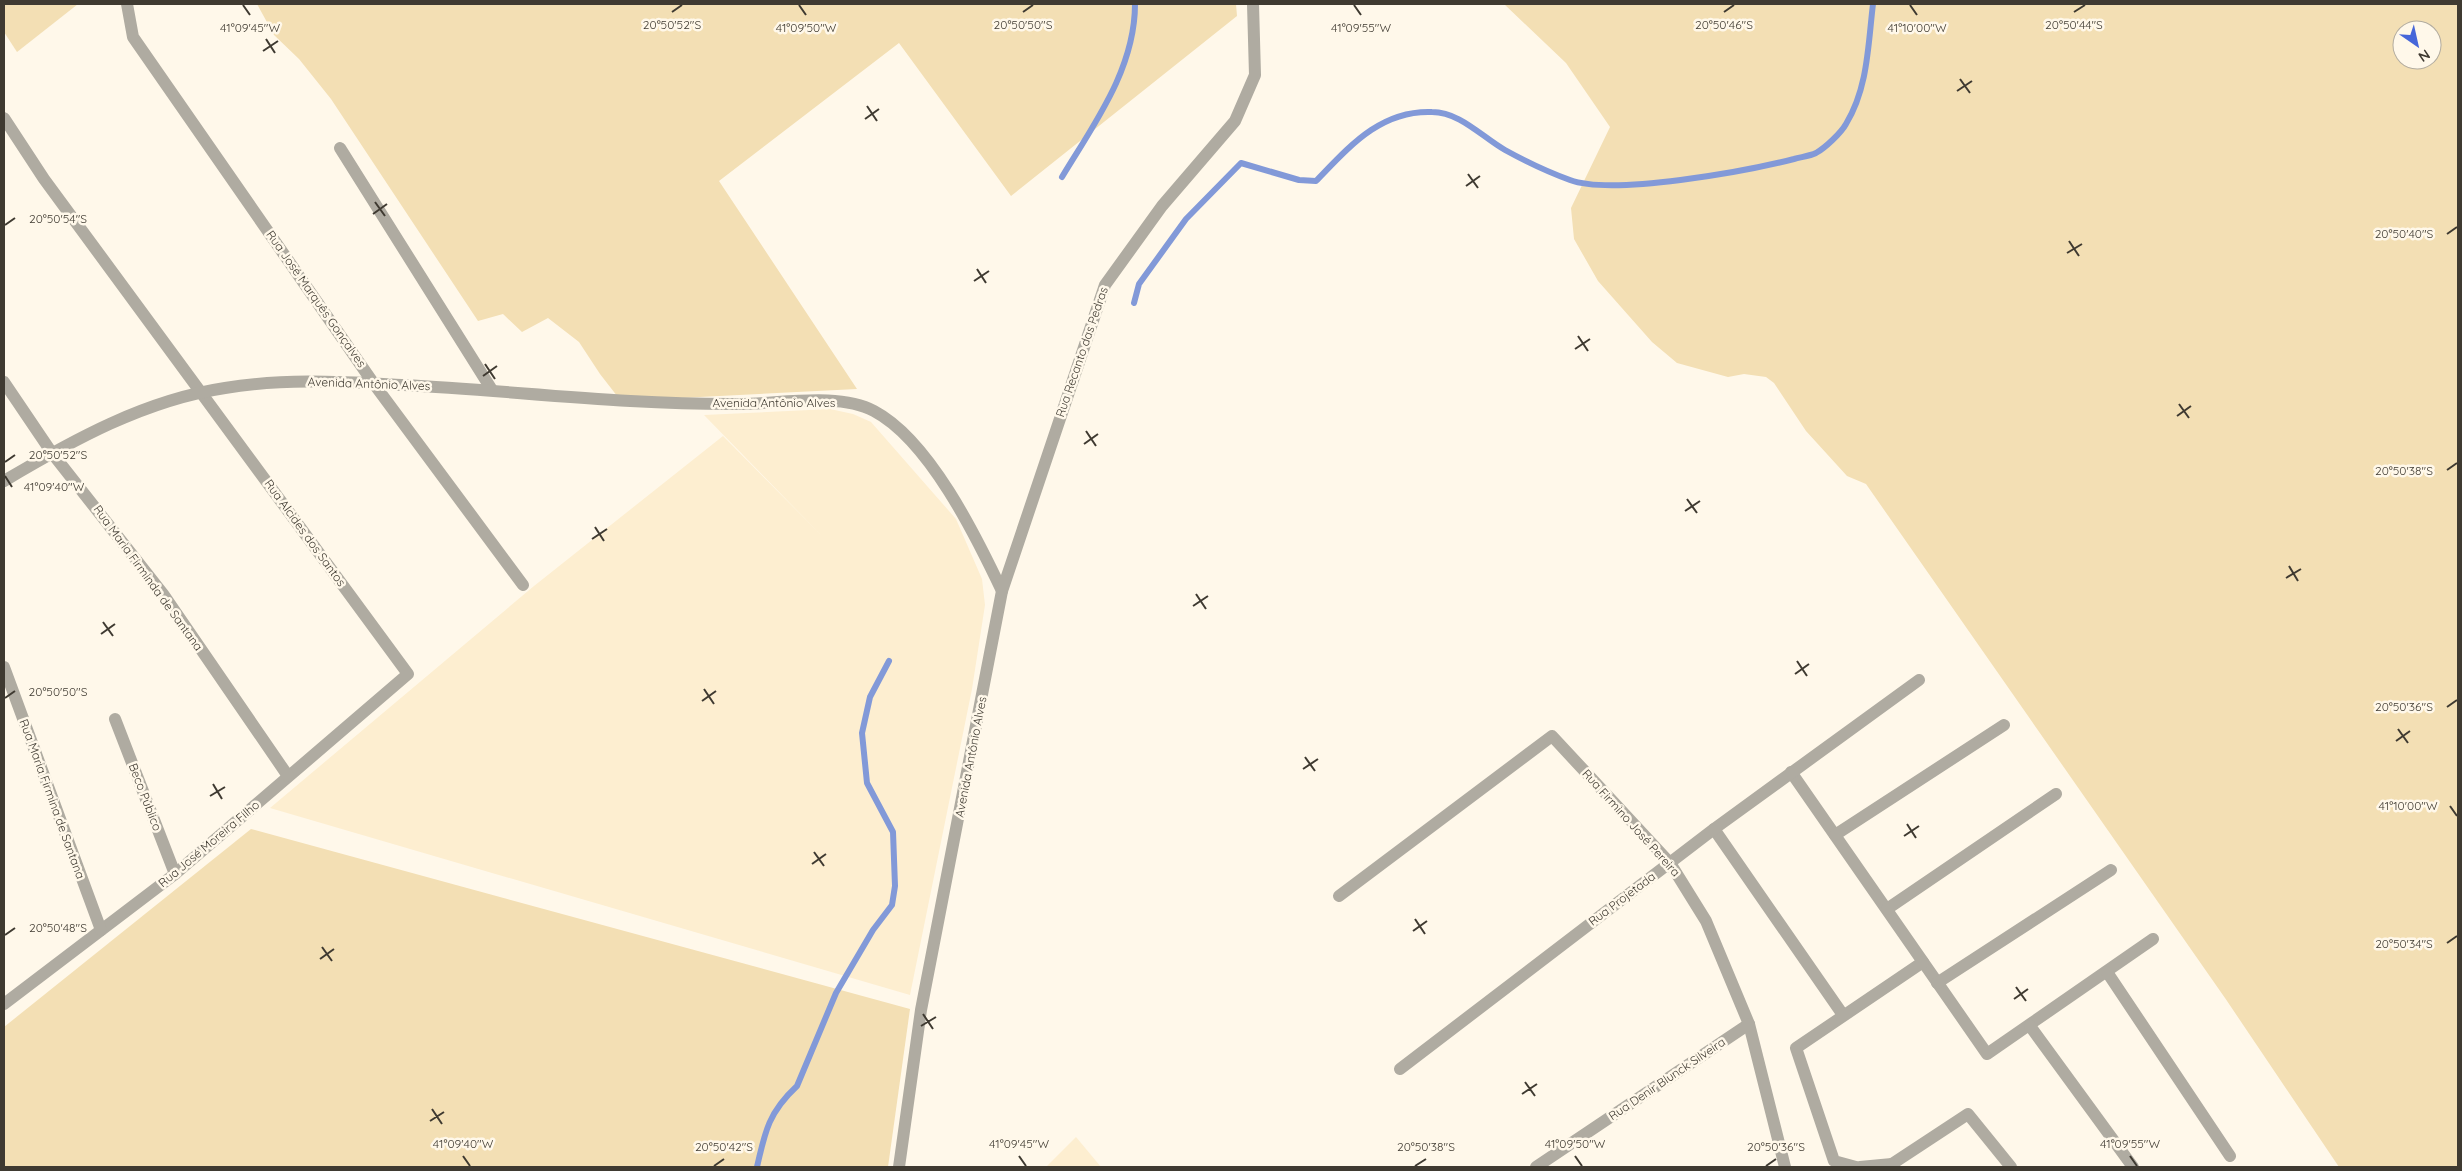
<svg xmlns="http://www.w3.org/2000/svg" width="2462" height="1171" viewBox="0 0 2462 1171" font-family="Quicksand,sans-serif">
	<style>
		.built { fill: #fdeed0 }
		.green { fill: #f3dfb4; fill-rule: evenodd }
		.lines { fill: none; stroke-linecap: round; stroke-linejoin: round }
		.stream { stroke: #8299d8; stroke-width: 6 }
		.lane { stroke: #afaba1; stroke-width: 12 }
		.street { stroke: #afaba1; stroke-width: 12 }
		.ticks { fill: none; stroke: #3f3a31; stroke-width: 2 }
		.labels { text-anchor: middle; stroke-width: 5; stroke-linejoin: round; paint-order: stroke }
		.street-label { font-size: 12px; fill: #3f3a31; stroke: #fff8ea }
		.ticks-label { font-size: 12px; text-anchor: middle; fill: #3f3a31; stroke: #fff8ea; stroke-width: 5; stroke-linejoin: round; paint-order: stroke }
	</style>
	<rect width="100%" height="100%" fill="#fff8ea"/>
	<g class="built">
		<polygon points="830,409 853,414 871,422 956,519 982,579 985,605 972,689 910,995 270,808 534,586 723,436 821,535 704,415"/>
		<polygon points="1076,1137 1101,1167 1046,1167"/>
	</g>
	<g class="green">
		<polygon points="4,4 78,4 17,52 4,32"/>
		<polygon points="257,4 1236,4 1237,16 1011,196 899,43 719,181 857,389 621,401 600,374 579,342 548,318 522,332 503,314 478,321 331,99 299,59 274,35"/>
		<path d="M1504 4H2458V1167H2339L2225 998 1866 484 1847 476 1806 431 1774 383 1766 377 1744 374 1728 377 1677 363 1652 342 1598 281 1574 239 1571 208 1610 127 1566 63ZM2402 30H2432V60H2402Z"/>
		<polygon points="251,829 910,1009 888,1167 4,1167 4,1027"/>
	</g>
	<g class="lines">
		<g class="stream">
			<path d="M1062 177C1094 124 1135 69 1135 4"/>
			<path d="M1134 303 1139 284 1186 219 1241 163 1299 180 1316 181C1349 147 1380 110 1432 112 1460 112 1482 137 1505 150 1525 161 1548 172 1570 180 1613 196 1747 171 1794 159 1801 157 1810 156 1816 153 1825 148 1841 133 1846 124 1868 88 1868 45 1873 4"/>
			<path d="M757 1167C765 1131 769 1112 797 1086L836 993 873 930 892 905 895 886 893 832 867 783 862 733 870 697 889 661"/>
		</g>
		<polyline class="lane" points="115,719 175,874"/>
		<g class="street">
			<polyline points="127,4 133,37 374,384 523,585"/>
			<polyline points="4,118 44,179 408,674 175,874 4,1004"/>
			<polyline points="340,148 492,390"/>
			<polyline points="4,382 52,453 163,594 288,776"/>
			<path d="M4 481C73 440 145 400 225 388 284 378 344 382 404 385 516 391 628 405 740 404 779 404 839 392 874 411 929 440 976 536 1002 591"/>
			<polyline points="4,667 101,930"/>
			<polyline points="1791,772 1987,1054 2153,939"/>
			<polyline points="1714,829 1843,1015"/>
			<polyline points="1835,835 2004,725"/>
			<polyline points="1339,896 1552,736 1670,863 1706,921 1749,1024 1785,1167"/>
			<polyline points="1887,909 2056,794"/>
			<polyline points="2107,972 2230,1156"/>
			<polyline points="1937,983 2111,870"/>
			<polyline points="2030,1026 2133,1167"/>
			<polyline points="1400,1069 1714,829 1919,680"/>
			<polyline points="899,1167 921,1010 1002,591 1105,285 1162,206 1235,121 1255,75 1253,4"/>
			<polyline points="1536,1167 1749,1024"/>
			<polyline points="1856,1167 1834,1161 1796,1048 1923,962"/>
			<polyline points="1860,1167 1892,1164"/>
			<polyline points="1894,1167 1892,1164 1968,1114 2011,1167"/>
		</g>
	</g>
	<path class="ticks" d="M243 5 250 15M799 5 806 15M1354 5 1361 15M1910 5 1917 15M672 12 682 5M1023 12 1033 5M1724 12 1734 5M2074 12 2085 5M266 39 275 53M263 51 278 41M1960 79 1970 93M1957 91 1972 81M867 106 877 121M865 119 879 109M1468 174 1478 188M1466 186 1480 176M375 202 385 216M373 214 387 204M5 225 15 218M2447 234 2457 227M2069 241 2079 256M2067 253 2082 244M977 269 986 283M974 281 989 271M1578 336 1588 351M1575 349 1590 339M485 364 495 379M483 376 497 366M2179 404 2189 418M2177 416 2191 406M1086 431 1096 446M1084 444 1098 434M5 462 15 455M2447 470 2457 463M5 476 12 487M1687 499 1697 513M1685 511 1700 501M595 527 604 541M592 539 607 529M2289 566 2298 581M2286 578 2301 569M1196 594 1206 609M1193 606 1208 596M103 622 113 636M101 634 115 624M1797 661 1807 676M1795 674 1809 664M704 689 714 704M5 698 15 691M702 701 716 691M2447 707 2457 700M2398 729 2408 743M2396 741 2410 731M1305 757 1315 771M1303 769 1318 759M213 784 222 799M210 796 225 787M2450 806 2457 816M1907 824 1916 838M1904 836 1919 826M814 852 824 866M812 864 826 854M1415 919 1425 934M1413 931 1427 921M5 935 15 928M2447 943 2457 936M322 947 332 961M320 959 334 949M2016 987 2026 1001M2014 999 2028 989M923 1014 933 1029M921 1026 936 1017M1525 1082 1535 1096M1522 1094 1537 1084M432 1109 442 1124M430 1121 444 1112M463 1156 470 1166M1019 1156 1026 1166M1575 1156 1582 1166M2130 1156 2137 1166M714 1166 724 1159M1415 1166 1426 1159M1766 1166 1776 1159"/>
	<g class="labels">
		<g class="street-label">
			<text transform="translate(316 299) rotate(55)" y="4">Rua José Marquês Gonçalves</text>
			<text transform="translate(1082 352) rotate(-71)" y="4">Rua Recanto das Pedras</text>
			<text transform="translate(369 384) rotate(2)" y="4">Avenida Antônio Alves</text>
			<text x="774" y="407">Avenida Antônio Alves</text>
			<text transform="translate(305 533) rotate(54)" y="4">Rua Alcides dos Santos</text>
			<text transform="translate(148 578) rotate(54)" y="4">Rua Maria Firminda de Santana</text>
			<text transform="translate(971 757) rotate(-79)" y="4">Avenida Antônio Alves</text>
			<text transform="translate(145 797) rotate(69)" y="4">Beco Público</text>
			<text transform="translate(52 799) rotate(70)" y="4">Rua Maria Firmina de Santana</text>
			<text transform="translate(1631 823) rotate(48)" y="4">Rua Firmino José Pereira</text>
			<text transform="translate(209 844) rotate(-40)" y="4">Rua José Moreira Filho</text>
			<text transform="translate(1622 899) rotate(-37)" y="4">Rua Projetada</text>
			<text transform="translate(1667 1079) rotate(-34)" y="4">Rua Denir Blunck Silveira</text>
		</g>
	</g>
	<g class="ticks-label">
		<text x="672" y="29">20°50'52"S</text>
		<text x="1023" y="29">20°50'50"S</text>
		<text x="1724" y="29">20°50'46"S</text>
		<text x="2074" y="29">20°50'44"S</text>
		<text x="1361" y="32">41°09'55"W</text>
		<text x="1917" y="32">41°10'00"W</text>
		<text x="250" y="32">41°09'45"W</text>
		<text x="806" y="32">41°09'50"W</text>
		<text x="58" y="223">20°50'54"S</text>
		<text x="2404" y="238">20°50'40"S</text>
		<text x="58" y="459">20°50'52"S</text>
		<text x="2404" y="475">20°50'38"S</text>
		<text x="54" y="491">41°09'40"W</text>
		<text x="58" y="696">20°50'50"S</text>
		<text x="2404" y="711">20°50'36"S</text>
		<text x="2408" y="810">41°10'00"W</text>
		<text x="58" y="932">20°50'48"S</text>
		<text x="2404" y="948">20°50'34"S</text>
		<text x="463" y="1148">41°09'40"W</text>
		<text x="1019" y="1148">41°09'45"W</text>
		<text x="1575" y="1148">41°09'50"W</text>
		<text x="2130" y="1148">41°09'55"W</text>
		<text x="724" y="1151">20°50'42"S</text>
		<text x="1426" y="1151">20°50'38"S</text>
		<text x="1776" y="1151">20°50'36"S</text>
	</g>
	<rect width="2462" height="1171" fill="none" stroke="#3f3a31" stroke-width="10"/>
	<g transform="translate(2417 45) rotate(146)"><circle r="24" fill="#fff8ea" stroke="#b2aca0"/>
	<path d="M0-4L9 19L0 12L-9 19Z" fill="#4666d9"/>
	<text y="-8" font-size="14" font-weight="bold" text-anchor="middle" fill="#3f3a31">N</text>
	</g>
</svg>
